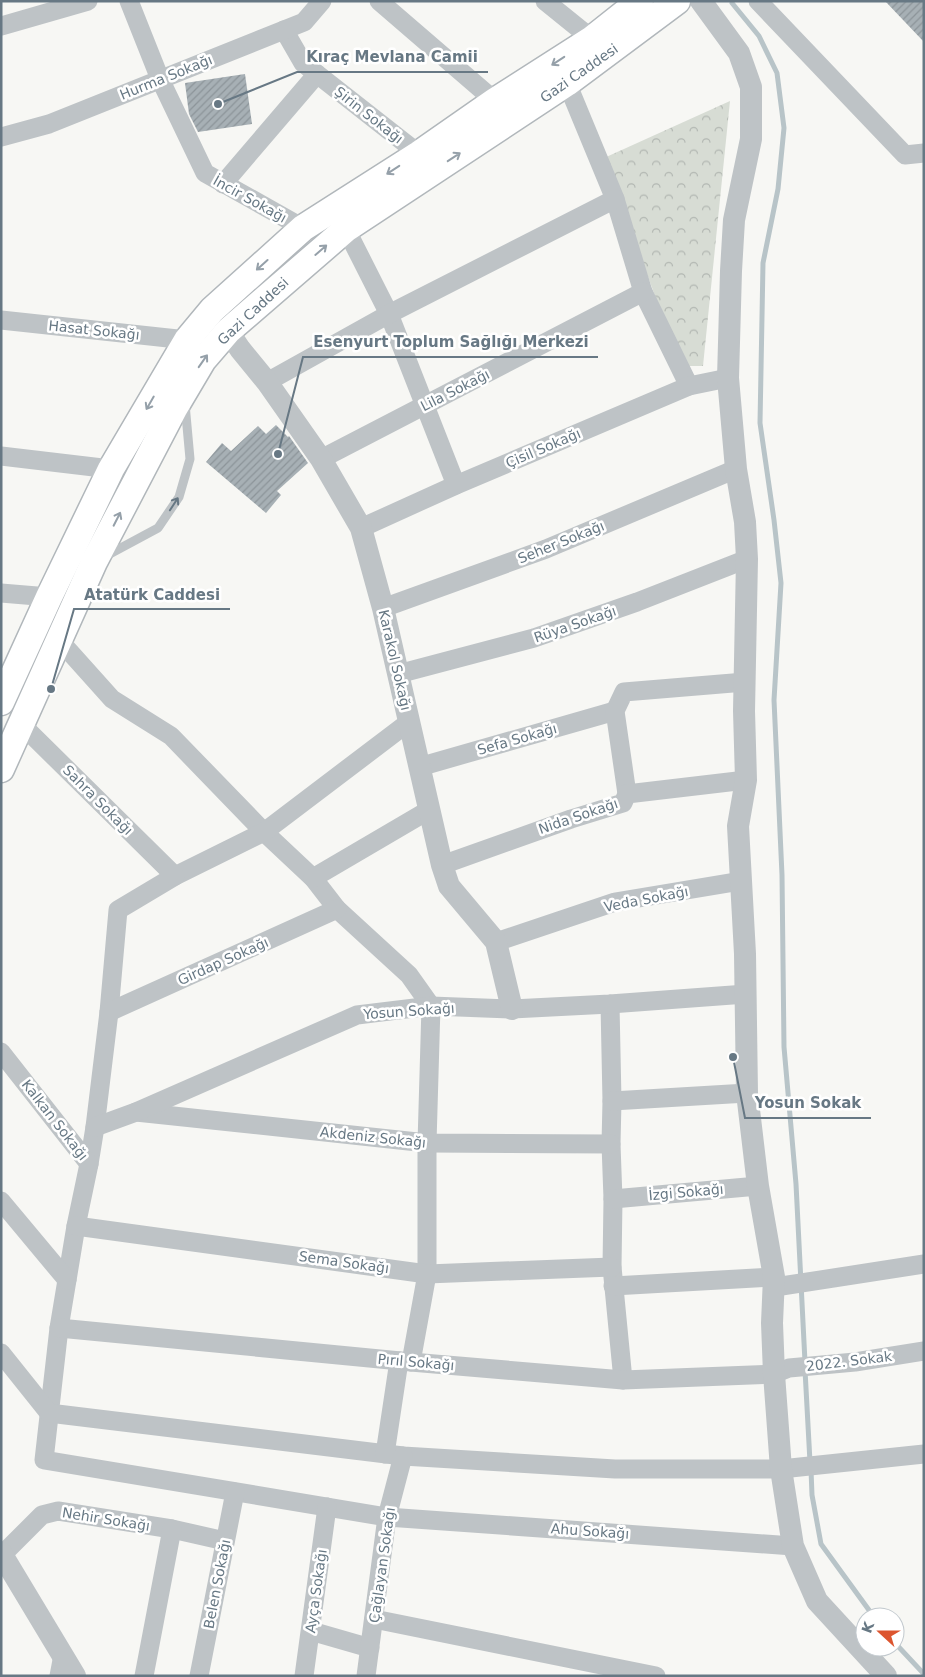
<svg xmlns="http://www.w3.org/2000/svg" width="925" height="1677" viewBox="0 0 925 1677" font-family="'DejaVu Sans',sans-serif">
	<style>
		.forest { fill: url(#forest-crowns) }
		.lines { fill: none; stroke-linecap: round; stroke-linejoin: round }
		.stream { stroke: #b8c4c8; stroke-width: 5 }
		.building { fill: url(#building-hatch) }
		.secondary-casing { stroke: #b1b7bb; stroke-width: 29 }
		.service { stroke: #bec3c6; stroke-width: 9 }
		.minor { stroke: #bec3c6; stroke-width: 19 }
		.tertiary { stroke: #bec3c6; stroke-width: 22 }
		.secondary { stroke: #fff; stroke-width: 26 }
		.oneway { stroke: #95a0a9 }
		.oneway2 { stroke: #677884 }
		.labels { text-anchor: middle; stroke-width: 5; stroke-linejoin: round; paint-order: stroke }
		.street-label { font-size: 14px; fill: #677884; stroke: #fff }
		.leader { fill: none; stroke: #677884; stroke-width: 2 }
		.callout-dot { fill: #677884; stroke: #fff; stroke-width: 2 }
		.callout-label { font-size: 15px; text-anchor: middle; font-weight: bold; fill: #677884; stroke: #fff; stroke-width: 5; stroke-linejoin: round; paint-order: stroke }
	</style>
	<defs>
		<pattern id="forest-crowns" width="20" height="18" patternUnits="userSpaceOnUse" patternTransform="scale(1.25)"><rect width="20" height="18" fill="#d7dcd4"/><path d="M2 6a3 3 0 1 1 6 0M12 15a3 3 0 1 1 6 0" fill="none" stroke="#b2b7b2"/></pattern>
		<pattern id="building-hatch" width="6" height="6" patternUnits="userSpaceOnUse" patternTransform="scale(1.25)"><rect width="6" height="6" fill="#a7b0b5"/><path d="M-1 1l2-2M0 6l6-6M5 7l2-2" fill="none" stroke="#8c9499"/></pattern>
	</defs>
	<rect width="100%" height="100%" fill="#f7f7f4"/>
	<polygon class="forest" points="730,101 703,366 681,366 604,158"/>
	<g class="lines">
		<g class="stream">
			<polyline points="732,3 759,36 777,73 784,128 778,189 763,263 760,423 774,520 781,583 774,700 782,875 784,1047 796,1184 805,1362"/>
			<polyline points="805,1370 810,1462"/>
			<polyline points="811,1470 812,1495 821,1544 874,1617"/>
			<polyline points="895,1643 924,1674"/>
		</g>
	</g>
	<g class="building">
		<polygon points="885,1 924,1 924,42"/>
		<polygon points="245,74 252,124 198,132 189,114 185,83"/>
		<polygon points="276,425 288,437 289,436 308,463 277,491 281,495 266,513 206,462 222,443 231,451 258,426 266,434"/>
	</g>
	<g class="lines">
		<g class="secondary-casing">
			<g id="secondary">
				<polyline points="1,702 49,597 111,469 187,340 212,310 303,228 419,154 495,101 592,39 640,1"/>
				<polyline points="1,769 94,562 174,409 203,360 228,331 346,229 567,83 677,1"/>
			</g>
		</g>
		<polyline class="service" points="104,557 158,528 179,497 190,459 185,404"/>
		<g class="minor">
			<polyline points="129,1 160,79 205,173 303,228"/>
			<polyline points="379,1 495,101"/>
			<polyline points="545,1 592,39"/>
			<polyline points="758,1 905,155 924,153"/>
			<polyline points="1,26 88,1"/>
			<polyline points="284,30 303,63 419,154"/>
			<polyline points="567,83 615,199 643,292 689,386"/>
			<polyline points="1,137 49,124 304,22 322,1"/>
			<polyline points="223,184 317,74"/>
			<polyline points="346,229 389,314 456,485"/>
			<polyline points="1,320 187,340"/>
			<polyline points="267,382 389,314 615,199"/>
			<polyline points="1,456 111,469"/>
			<polyline points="321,459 643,292"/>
			<polyline points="361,528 456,485 689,386 728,378"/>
			<polyline points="1,593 49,597"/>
			<polyline points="383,608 546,549 736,469"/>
			<polyline points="60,641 112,699 171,736 264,832 313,878 337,909 409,975 431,1006 427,1143 427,1274 411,1362"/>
			<polyline points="398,674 534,638 637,602 747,559"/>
			<polyline points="409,722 264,832 175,876 118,910 109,1012 95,1127 89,1164 76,1226 59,1328 44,1460 387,1517 793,1546"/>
			<polyline points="21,724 175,876"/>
			<polyline points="419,767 615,711"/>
			<polyline points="627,794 615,711 624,692 745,682"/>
			<polyline points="442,865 571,819 623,803 627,794 746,780"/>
			<polyline points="313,878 429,810"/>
			<polyline points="496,942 615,902 741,881"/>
			<polyline points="610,1004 612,1101 611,1144 613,1199 612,1267 623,1380"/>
			<polyline points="109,1012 337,909"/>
			<polyline points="1,1052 89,1164"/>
			<polyline points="612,1101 747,1093"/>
			<polyline points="136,1112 427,1143 611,1144"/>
			<polyline points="95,1127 136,1112 357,1015 431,1006 512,1009 610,1004 746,994"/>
			<polyline points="613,1199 758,1186"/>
			<polyline points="1,1201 67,1280"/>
			<polyline points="76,1226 427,1274 612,1267"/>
			<polyline points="613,1286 774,1277"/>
			<polyline points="775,1287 924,1264"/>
			<polyline points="59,1328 411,1362 623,1380 774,1374 789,1368 855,1362 924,1351"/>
			<polyline points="1,1353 49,1413 403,1456 615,1469 781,1469 924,1454"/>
			<polyline points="385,1454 399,1361"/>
			<polyline points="2,1555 42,1515 58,1511 172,1529 225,1541"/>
			<polyline points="374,1619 656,1676"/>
			<polyline points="311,1631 370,1648"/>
			<polyline points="59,1676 63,1655"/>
			<polyline points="144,1676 172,1529"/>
			<polyline points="199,1676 235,1492"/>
			<polyline points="304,1676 327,1507"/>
			<polyline points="366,1676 387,1517 403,1456"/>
		</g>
		<g class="tertiary">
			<polyline points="701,1 739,53 751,87 751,139 734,220 731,271 728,378 736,469 745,522 747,559 744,711 746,780 738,826 745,954 747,1093 758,1186 774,1277 772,1323 774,1374 781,1469 793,1546 817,1601 886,1676"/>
			<polyline points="228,331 240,349 267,382 321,459 361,528 383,608 442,865 449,886 496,942 512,1009"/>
			<polyline points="1,1553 75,1676"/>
		</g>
		<use href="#secondary" class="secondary"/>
	</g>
	<defs><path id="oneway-shaft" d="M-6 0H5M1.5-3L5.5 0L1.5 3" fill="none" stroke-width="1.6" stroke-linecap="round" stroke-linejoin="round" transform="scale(1.25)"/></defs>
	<g class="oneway">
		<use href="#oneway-shaft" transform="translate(558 61) rotate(147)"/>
		<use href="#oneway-shaft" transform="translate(454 157) rotate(-33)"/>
		<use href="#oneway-shaft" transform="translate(393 170) rotate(147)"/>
		<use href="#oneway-shaft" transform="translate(321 250) rotate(-41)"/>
		<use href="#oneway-shaft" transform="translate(262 265) rotate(138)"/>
		<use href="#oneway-shaft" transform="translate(203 361) rotate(-55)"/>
		<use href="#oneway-shaft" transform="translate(150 403) rotate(120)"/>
		<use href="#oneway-shaft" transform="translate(117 519) rotate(-63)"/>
	</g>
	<use class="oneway2" href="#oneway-shaft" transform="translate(174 504) rotate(-57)"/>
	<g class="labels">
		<g class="street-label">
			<text transform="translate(579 73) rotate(-35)" y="5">Gazi Caddesi</text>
			<text transform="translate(166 77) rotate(-22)" y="5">Hurma Sokağı</text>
			<text transform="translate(369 115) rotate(38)" y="5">Şirin Sokağı</text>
			<text transform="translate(250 199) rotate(29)" y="5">İncir Sokağı</text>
			<text transform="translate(253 311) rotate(-43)" y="5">Gazi Caddesi</text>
			<text transform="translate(94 330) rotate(6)" y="5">Hasat Sokağı</text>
			<text transform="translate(455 390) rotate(-27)" y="5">Lila Sokağı</text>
			<text transform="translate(543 448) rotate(-23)" y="5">Çisil Sokağı</text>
			<text transform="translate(561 542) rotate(-22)" y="5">Seher Sokağı</text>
			<text transform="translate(575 624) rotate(-19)" y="5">Rüya Sokağı</text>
			<text transform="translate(395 660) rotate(77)" y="5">Karakol Sokağı</text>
			<text transform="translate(517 739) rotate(-16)" y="5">Sefa Sokağı</text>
			<text transform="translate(98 800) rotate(45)" y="5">Sahra Sokağı</text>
			<text transform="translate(578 816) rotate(-19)" y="5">Nida Sokağı</text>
			<text transform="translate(646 899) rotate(-11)" y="5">Veda Sokağı</text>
			<text transform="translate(223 961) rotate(-24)" y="5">Girdap Sokağı</text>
			<text transform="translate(409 1011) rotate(-4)" y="5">Yosun Sokağı</text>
			<text transform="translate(55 1120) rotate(52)" y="5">Kalkan Sokağı</text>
			<text transform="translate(373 1137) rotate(6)" y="5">Akdeniz Sokağı</text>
			<text transform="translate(686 1192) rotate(-5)" y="5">İzgi Sokağı</text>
			<text transform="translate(344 1262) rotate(8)" y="5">Sema Sokağı</text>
			<text transform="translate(849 1361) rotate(-7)" y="5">2022. Sokak</text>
			<text transform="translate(416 1362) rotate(5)" y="5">Pırıl Sokağı</text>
			<text transform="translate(106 1519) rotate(9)" y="5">Nehir Sokağı</text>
			<text transform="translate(590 1531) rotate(4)" y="5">Ahu Sokağı</text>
			<text transform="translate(382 1565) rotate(-82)" y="5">Çağlayan Sokağı</text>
			<text transform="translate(217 1584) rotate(-79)" y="5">Belen Sokağı</text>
			<text transform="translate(316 1591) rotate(-82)" y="5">Ayça Sokağı</text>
		</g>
	</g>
	<path class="leader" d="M218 104L297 72H488M278 454L303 357H598M51 689L74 609H230M733 1057L745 1118H871"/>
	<g class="callout-dot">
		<circle cx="218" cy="104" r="5"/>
		<circle cx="278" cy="454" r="5"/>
		<circle cx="51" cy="689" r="5"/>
		<circle cx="733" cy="1057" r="5"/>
	</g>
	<g class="callout-label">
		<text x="392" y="62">Kıraç Mevlana Camii</text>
		<text x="451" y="347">Esenyurt Toplum Sağlığı Merkezi</text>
		<text x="152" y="600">Atatürk Caddesi</text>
		<text x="808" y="1108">Yosun Sokak</text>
	</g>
	<rect width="925" height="1677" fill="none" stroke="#677884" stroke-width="5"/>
	<g transform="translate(880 1632) rotate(291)"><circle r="24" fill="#ffffff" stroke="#c2c9ce"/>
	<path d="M0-4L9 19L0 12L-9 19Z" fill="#dc552f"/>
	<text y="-8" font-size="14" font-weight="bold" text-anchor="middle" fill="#677884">K</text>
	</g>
</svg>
